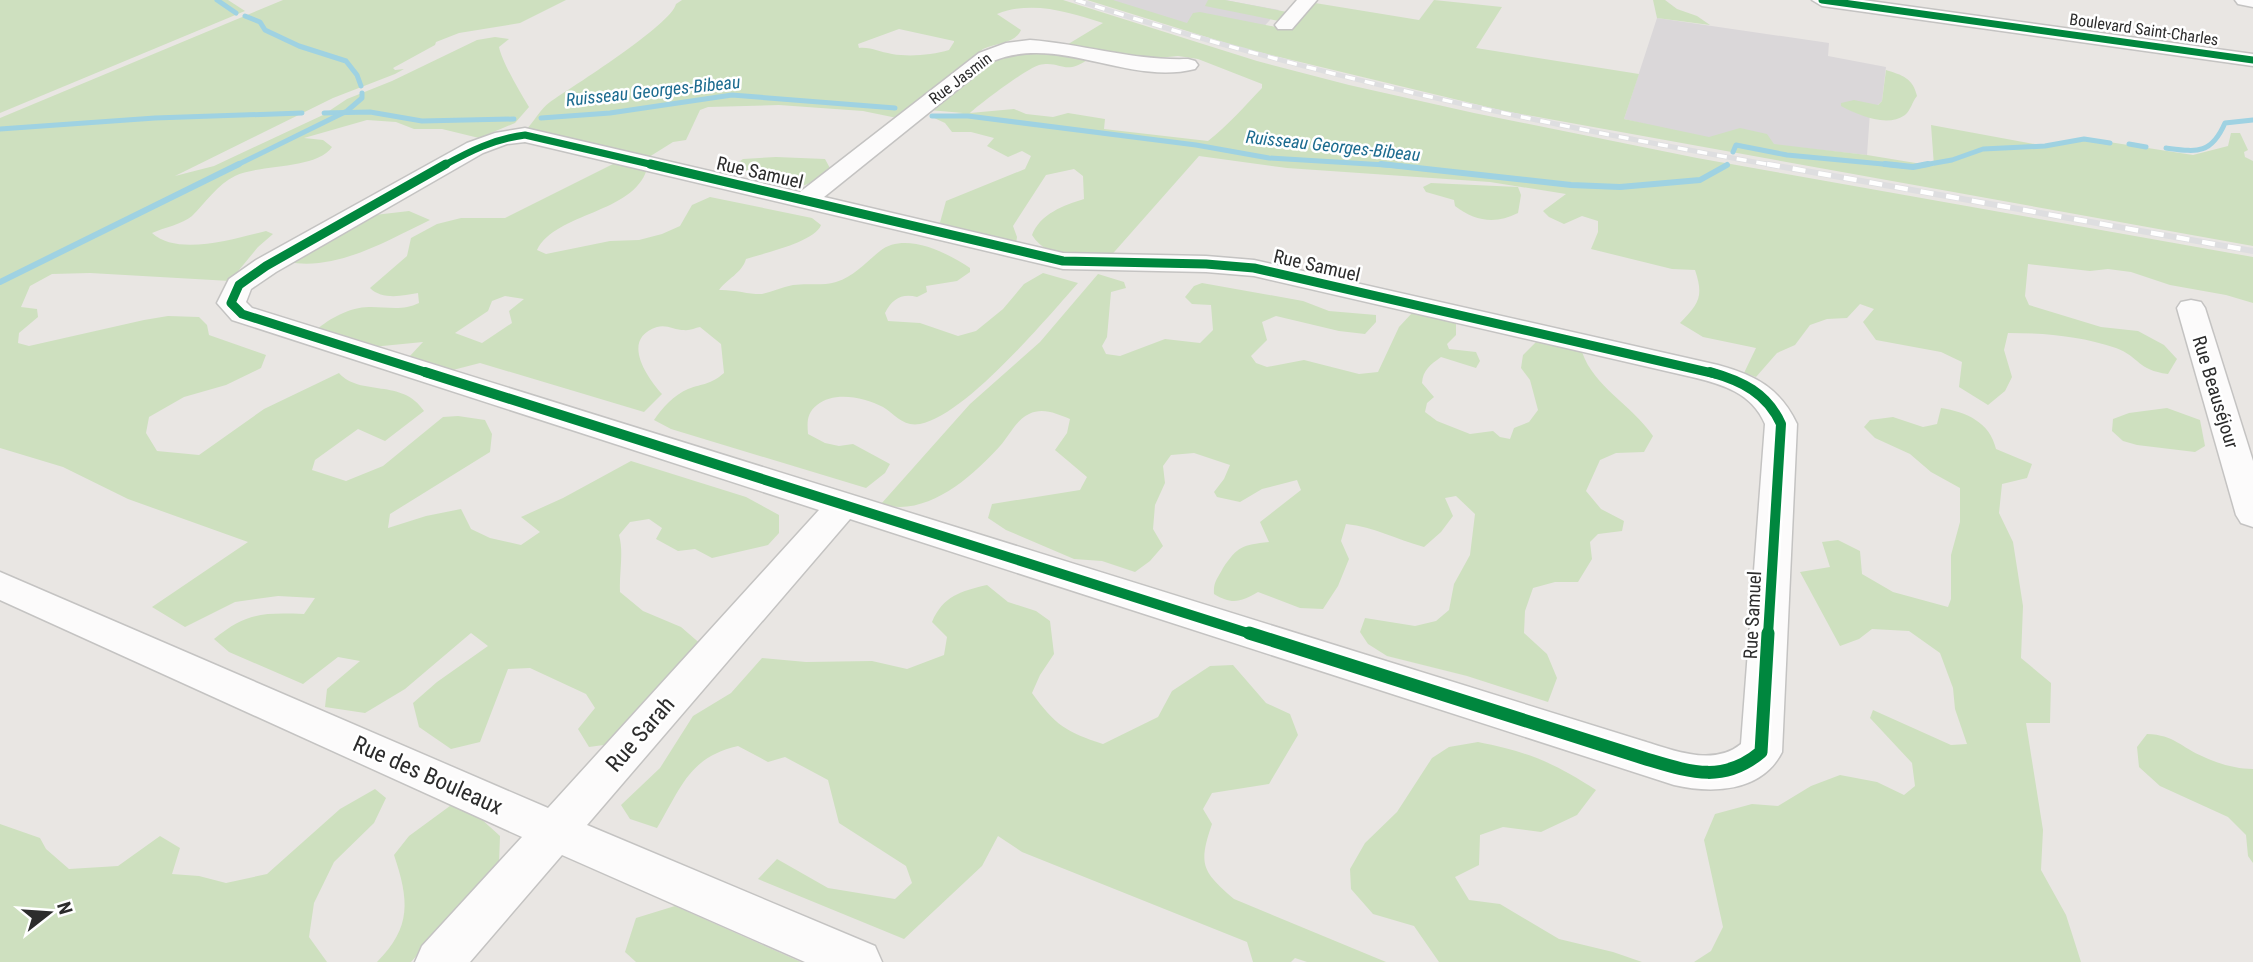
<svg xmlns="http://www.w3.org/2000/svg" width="2253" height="962" viewBox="0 0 2253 962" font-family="'Roboto Condensed',sans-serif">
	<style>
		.industrial { fill: #dad7d9 }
		.green { fill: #cee0bf; fill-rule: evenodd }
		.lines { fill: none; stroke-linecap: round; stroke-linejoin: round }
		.stream-far1 { stroke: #9fd2e2; stroke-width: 5 }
		.stream { stroke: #9fd2e2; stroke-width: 6 }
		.minor-casing { stroke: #c4c3c2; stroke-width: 3 }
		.minor { fill: #fcfbfb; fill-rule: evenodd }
		.rail-far1-casing { stroke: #dedee0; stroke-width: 5 }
		.rail-casing { stroke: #dedee0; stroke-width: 6 }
		.rail-far1 { stroke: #fff; stroke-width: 3.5; stroke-dasharray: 10; stroke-linecap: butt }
		.rail { stroke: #fff; stroke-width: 4.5; stroke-dasharray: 13; stroke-linecap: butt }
		.cycleway-far3-casing { stroke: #fff; stroke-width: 10 }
		.cycleway-far2-casing { stroke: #fff; stroke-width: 12 }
		.cycleway-far1-casing { stroke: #fff; stroke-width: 15 }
		.cycleway-casing { stroke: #fff; stroke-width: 18 }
		.cycleway-far3 { stroke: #00873e; stroke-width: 7 }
		.cycleway-far2 { stroke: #00873e; stroke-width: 9 }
		.cycleway-far1 { stroke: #00873e; stroke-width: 10 }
		.cycleway { stroke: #00873e; stroke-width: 13 }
		.labels { text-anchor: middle; stroke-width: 5; stroke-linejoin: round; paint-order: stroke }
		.far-street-label { font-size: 16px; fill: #2c2c2c; stroke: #fff }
		.far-water-label { font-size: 18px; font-style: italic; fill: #1c6b8f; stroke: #fff }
		.street-label { font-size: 19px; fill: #2c2c2c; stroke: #fff }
		.near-street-label { font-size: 23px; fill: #2c2c2c; stroke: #fff }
	</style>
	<rect width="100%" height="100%" fill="#e9e6e3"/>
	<g class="industrial">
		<polygon points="1106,0 1225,0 1279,10 1247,45"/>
		<polygon points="1657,18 1829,43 1828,56 1886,67 1882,101 1870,112 1867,155 1694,136 1624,119"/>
	</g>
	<g class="green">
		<polygon points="0,0 228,0 245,11 0,113"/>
		<path d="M283 0H566L520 23 459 33 436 42 435 45 393 68 395 70 404 69 395 74 333 98 175 176 214 166 323 115 347 99 392 81 477 40 495 37 509 39 499 47C502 62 520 92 529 107L515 123 479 138 442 129H414L396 122 367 120 304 138 323 140 332 147C316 170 259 164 235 176 218 184 205 203 192 216 183 224 163 228 152 233 178 257 236 238 266 231L273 234 258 247 230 281 90 273 52 274 30 286 21 307 37 309 38 317 19 333 18 343 29 346 144 320 168 316 199 317 207 325 209 335 266 355 261 368 226 385 184 397 149 417 146 433 157 451 199 455 264 409 339 373C360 397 403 378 424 411L385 441 358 429 315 460 312 470 346 481 383 466 443 417 458 416 485 420 492 434 490 452 390 514 388 528 426 516 461 509 471 529 490 538 521 545 540 532 521 517 563 498 631 461 746 497 779 515V533L768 545 712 558 695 549 678 551 656 539 662 528 649 519 630 522 619 535C624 553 619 572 620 592L643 611 681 627 703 646 611 744 589 747 578 729 595 708 586 694 530 668 508 669 480 742 451 749 419 727 413 703 437 682 488 646 471 633 405 689 365 713 325 707 327 689 360 661 338 657 303 684 229 652 214 639C247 612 263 613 304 614L315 598 278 596 235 602 185 627 152 607 248 542 128 499 63 467 0 448V118Z"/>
		<path d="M682 0H1063L1257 61 1349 85 1474 113 1697 158 2253 257V303L2226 295 2170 285 2131 272 2108 269 2090 271 2028 264 2025 296 2029 305 2101 327 2138 331 2164 345 2177 359 2168 374C2137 370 2140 357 2116 348 2080 336 2045 333 2008 333L2004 350 2012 377 2005 391 1988 405 1959 387 1962 362 1941 352 1876 340 1863 322 1874 309 1860 304 1847 318 1827 319 1810 325 1795 345 1777 353 1756 377 1744 373 1756 348 1703 337 1680 323C1699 303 1704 297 1695 270L1672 269 1591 249 1598 232V221L1582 216 1564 224 1549 217 1543 211 1566 194 1490 182 1287 168 1199 156 1108 259C1081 256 1047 260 1032 235 1040 214 1064 205 1084 199L1083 176 1074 169 1046 175 1013 226 1017 237 1016 244 939 226 946 201 1025 169 1031 156 1022 151 1008 157 987 146 994 138 971 132H952L945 123 932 117 963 113 929 110 998 55 1046 52 1087 60C1064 76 1061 60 1039 65 1026 69 981 103 970 113L1014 109 1026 114 1053 117 1068 113 1105 119 1104 129 1208 141C1228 125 1244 107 1262 88V84L1198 59 1178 56 1137 60 1065 46 1103 23C1069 12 1032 0 997 14L1021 30C1015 44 996 43 983 49L897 118 863 111 779 105 708 107 700 110 686 140 673 142 649 157 525 131C533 123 541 108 550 102 572 87 671 25 676 4ZM899 29 954 41V42L949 50C932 55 910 57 892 54 879 52 872 47 859 48L858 44Z"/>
		<polygon points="1087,0 1113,0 1187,23 1193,13 1200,12 1291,30 1315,3 1419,20 1434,0 1502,7 1476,48 1639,74 1624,119 1709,137 1740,128 1767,134 1774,144 1867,155 1934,166 1931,125 2040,145 2083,138 2193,155 2228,146 2231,133 2240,133 2248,150 2244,152 2245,157 2253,161 2253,246 1504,111 1242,48"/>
		<polygon points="1208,0 1225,0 1287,12 1279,21 1205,6"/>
		<polygon points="1653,0 1665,0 1677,9 1697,16 1710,25 1657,18"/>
		<path d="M1886 70C1902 75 1913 78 1917 96 1912 102 1911 110 1905 115 1887 128 1858 115 1841 106V103L1854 100 1878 105 1882 101Z"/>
		<path d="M776 157 825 159 831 170C805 189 780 199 758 168L732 174 728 169 743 159Z"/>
		<path d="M617 162 647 169C633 214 556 212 537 250L546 254 610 241 639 240 662 234 680 226 692 205 710 197 812 218 821 225C815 242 764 253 746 259 742 273 727 279 719 290 732 289 752 295 762 294 772 292 782 287 793 285 807 283 823 286 836 282 855 276 866 262 880 251 905 231 948 253 970 268V272L957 281 926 286 927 292 917 297C902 293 892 299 885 313L888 321 920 323 958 336 976 331 1003 309 1024 284 1043 273 1078 283C1047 318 965 416 920 424 903 427 896 415 883 407 864 397 834 391 817 405 807 413 807 421 808 434L825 443 839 446 853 444 890 464 885 473 866 488 671 429 654 420C662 408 674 395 688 389 704 383 710 385 724 373L721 344 700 327C695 328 689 331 684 330 675 330 666 324 657 327 620 339 647 377 662 394L644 412 480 363 449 371 408 358 423 342 372 347 316 330C330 318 352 306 371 307 388 307 403 311 419 303L418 293C402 296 382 300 370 288L407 256 411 238 437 224 461 218H505ZM505 296 524 299 509 311 512 323 482 343 455 333 488 311 492 301Z"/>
		<path d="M1431 183 1518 187 1521 195 1518 213C1495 225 1475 221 1455 206L1454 200 1426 192 1423 187Z"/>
		<path d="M409 211 430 220C386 241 337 271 288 262L366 216Z"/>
		<path d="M1098 274 1124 282 1126 288 1111 292 1107 337 1102 346 1106 354 1120 356 1165 339 1200 343 1213 330 1211 305 1192 304 1185 297 1194 286 1202 283 1303 301 1329 311 1376 315V322L1365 334 1339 331 1276 316 1262 322 1267 340 1251 356 1256 363 1267 367 1304 360 1359 374 1378 372 1399 327 1412 313 1456 323V335L1447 344 1449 349 1476 352 1480 361 1476 368 1441 357C1430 365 1423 370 1422 383L1434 397 1427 403 1425 412 1437 421 1470 434 1493 431 1500 437 1510 439 1514 428 1529 422 1538 410 1530 380 1521 368 1523 355 1536 342 1582 352C1594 387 1632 405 1653 436L1644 452 1616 453 1600 460 1586 491 1601 509 1624 521 1622 531 1598 534 1590 542 1592 559 1578 582H1555L1533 588 1525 611 1524 633 1547 654 1557 678 1548 702 1467 676 1387 656 1368 644 1360 632 1365 618 1415 626 1436 621 1449 610 1454 584 1470 555 1475 514 1456 496 1445 498 1453 516 1441 532 1424 547C1395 539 1375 527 1346 524L1341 541 1349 559 1338 586 1323 609 1300 608 1258 592C1241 602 1232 605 1214 594 1213 582 1218 578 1223 568 1238 546 1242 545 1269 542L1260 522 1301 490 1297 480 1262 489 1240 502 1217 497 1214 492 1224 479 1230 465 1194 453 1171 455 1163 466 1165 483 1155 505 1153 529 1163 546 1150 561 1135 572 1102 561 1074 559 1006 530 988 518 992 504 1080 490 1087 477 1055 450 1067 433 1070 419C1057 414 1043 407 1029 414 1016 420 1009 436 1000 446 971 478 926 518 881 504L970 404 1040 342Z"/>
		<path d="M1941 408C1966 412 1990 422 1996 449L2032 464 2027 478 2002 484 1999 513 2013 542 2023 606 2021 658 2051 683 2050 723H2026L2043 830 2041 870 2066 915 2081 962H1694L1711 951 1723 927 1704 840 1715 814 1752 804 1778 806 1811 786 1840 775 1877 782 1904 795 1915 786 1912 763 1870 718 1873 710 1951 745 1967 744 1955 709 1953 688 1940 653 1909 631 1872 629 1859 639 1840 646 1800 572 1830 567 1822 542 1838 540 1860 551 1862 574 1893 592 1948 607 1951 599V555L1960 522V488L1931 472 1910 454 1875 438 1864 427 1870 420 1893 417 1923 427 1937 424Z"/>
		<polygon points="2167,408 2200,420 2205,446 2195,452 2137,445 2123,441 2112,431 2113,419 2129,413"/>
		<path d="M987 585 1008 602 1036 611 1050 621 1054 654 1040 675 1032 693C1055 725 1066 732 1103 744L1158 717 1172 691 1210 666 1233 665 1266 703 1290 714 1298 735 1269 784 1212 793 1203 809 1212 824C1198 865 1202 871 1234 899L1386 962H1307L1295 958 1291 962H1253L1247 942 1022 852 998 836 982 866 904 939 758 879 777 859 828 888 895 899 912 883 906 866 839 823 828 780 785 757 768 762 738 746C689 757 681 788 657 828L630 819 621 805 660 768 693 716 731 693 762 658 806 662 872 661 907 669 944 655 947 637 932 622C943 596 961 591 987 585Z"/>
		<path d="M2147 734C2175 735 2180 747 2204 757 2219 764 2237 769 2253 769V863L2248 856 2246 835 2228 817 2160 786 2139 767 2137 747Z"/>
		<path d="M1478 742C1528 752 1553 762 1596 790L1577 815 1541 832 1503 827 1480 835 1479 865 1455 877 1469 900 1500 904 1559 939 1613 952 1642 962H1439L1414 926 1373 914 1351 889 1350 869 1365 843 1397 812 1432 758 1449 747Z"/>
		<polygon points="375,789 386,798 374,823 334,862 314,903 309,937 327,962 0,962 0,824 40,838 46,849 69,869 118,866 160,836 180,848 172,874 199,876 226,883 267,874 340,809"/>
		<path d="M454 803 479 817 500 836 499 863 411 962H377C412 927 409 900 394 855L409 836Z"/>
		<polygon points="675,906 801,962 636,962 625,952 636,918"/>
	</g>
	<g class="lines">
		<g class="stream-far1">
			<polyline points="217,0 236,13"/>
			<polyline points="245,16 260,22 265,30 299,46 346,61 357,75 361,86"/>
			<polyline points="324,113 370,112 422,121 514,119"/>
			<polyline points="932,116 968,116 1196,145 1269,158 1402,166"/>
			<polyline points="541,118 610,113 732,95 895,108"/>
			<polyline points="0,129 155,118 302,113"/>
			<polyline points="2129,144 2146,147"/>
			<path d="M2166 148C2197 152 2211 155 2225 123L2253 120"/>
			<polyline points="1733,152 1736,145 1787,155 1904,166"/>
			<polyline points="235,166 347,111 362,98 362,93"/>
			<polyline points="1918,166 1952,160 1983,149 2045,146 2084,139 2110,143"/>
		</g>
		<g class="stream">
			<polyline points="1381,164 1571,185 1620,187 1700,180 1727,165"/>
			<polyline points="1885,164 1913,167 1928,164"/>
			<polyline points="0,282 239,164"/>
		</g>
		<g class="minor-casing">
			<g id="minor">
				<polygon points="1297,0 1317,0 1292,29 1278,29 1275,25"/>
				<polygon points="1812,0 1863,0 2253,54 2253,66 1822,6"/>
				<polygon points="2235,0 2253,0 2253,7 2238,4"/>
				<path d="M1030 40C1083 44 1134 61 1188 59L1195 61 1198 65 1195 69C1128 86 1060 34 993 61L824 197 1063 253 1206 256 1254 260 1718 365C1755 375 1780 388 1797 424L1782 752C1762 792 1713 794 1674 785L850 519 587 825 875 946 882 962H805L562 855 470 962H415L422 946 522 837 0 600V572L548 808 819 510 232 320 217 303 229 279 256 260 467 143 495 133 525 128 800 192 979 53 1006 43ZM525 142 1063 269 1206 272 1254 276 1692 377C1722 384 1752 393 1765 424L1741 744C1713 767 1673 750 1643 741L252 308 246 302 251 289 276 272 483 153 507 144Z"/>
				<polygon points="2191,300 2201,302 2205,308 2253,461 2253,527 2241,523 2236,515 2177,308 2181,302"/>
			</g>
		</g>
		<use href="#minor" class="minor"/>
		<g class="rail-far1-casing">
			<path id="rail-far1" d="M1076 0C1306 75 1540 124 1777 166"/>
		</g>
		<g class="rail-casing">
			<polyline id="rail" points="1767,164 2253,251"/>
		</g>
		<use href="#rail-far1" class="rail-far1"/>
		<use href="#rail" class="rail"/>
		<g class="cycleway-far3-casing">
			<g id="cycleway-far3">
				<polyline points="1822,0 2253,60"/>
				<path d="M443 166C470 151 494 139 525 135L658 166"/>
			</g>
		</g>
		<g class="cycleway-far2-casing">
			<g id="cycleway-far2">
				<polyline points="650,164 1063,261 1206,264 1254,268 1716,374"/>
				<polyline points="431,374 242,314 231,303 239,285 266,266 446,164"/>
			</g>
		</g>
		<g class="cycleway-far1-casing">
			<g id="cycleway-far1">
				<polyline points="425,372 1254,635"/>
				<path d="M1710 372C1742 381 1767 393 1781 424L1768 635"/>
			</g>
		</g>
		<g class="cycleway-casing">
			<path id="cycleway" d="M1249 633 1643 758C1687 771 1722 785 1761 752L1768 633"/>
		</g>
		<use href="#cycleway-far3" class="cycleway-far3"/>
		<use href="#cycleway-far2" class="cycleway-far2"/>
		<use href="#cycleway-far1" class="cycleway-far1"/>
		<use href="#cycleway" class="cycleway"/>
	</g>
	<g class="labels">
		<g class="far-street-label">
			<text transform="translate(2144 29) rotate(8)" y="6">Boulevard Saint-Charles</text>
			<text transform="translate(960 78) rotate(-37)" y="6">Rue Jasmin</text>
		</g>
		<g class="far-water-label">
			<text transform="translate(653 91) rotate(-6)" y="6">Ruisseau Georges-Bibeau</text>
			<text transform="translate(1333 146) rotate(6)" y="6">Ruisseau Georges-Bibeau</text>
		</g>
		<g class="street-label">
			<text transform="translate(760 172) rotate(13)" y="7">Rue Samuel</text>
			<text transform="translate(1317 265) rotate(13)" y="7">Rue Samuel</text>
			<text transform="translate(2216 392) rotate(73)" y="7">Rue Beauséjour</text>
			<text transform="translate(1752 615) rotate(-87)" y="7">Rue Samuel</text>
		</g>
		<g class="near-street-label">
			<text transform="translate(640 734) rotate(-49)" y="8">Rue Sarah</text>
			<text transform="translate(428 775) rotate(24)" y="8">Rue des Bouleaux</text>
		</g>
	</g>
	<g transform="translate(49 913) rotate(73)" stroke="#ffffff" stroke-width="5" paint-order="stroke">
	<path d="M0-5L12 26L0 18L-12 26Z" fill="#2c2c2c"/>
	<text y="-10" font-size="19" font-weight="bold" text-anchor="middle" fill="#2c2c2c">N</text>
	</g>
</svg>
